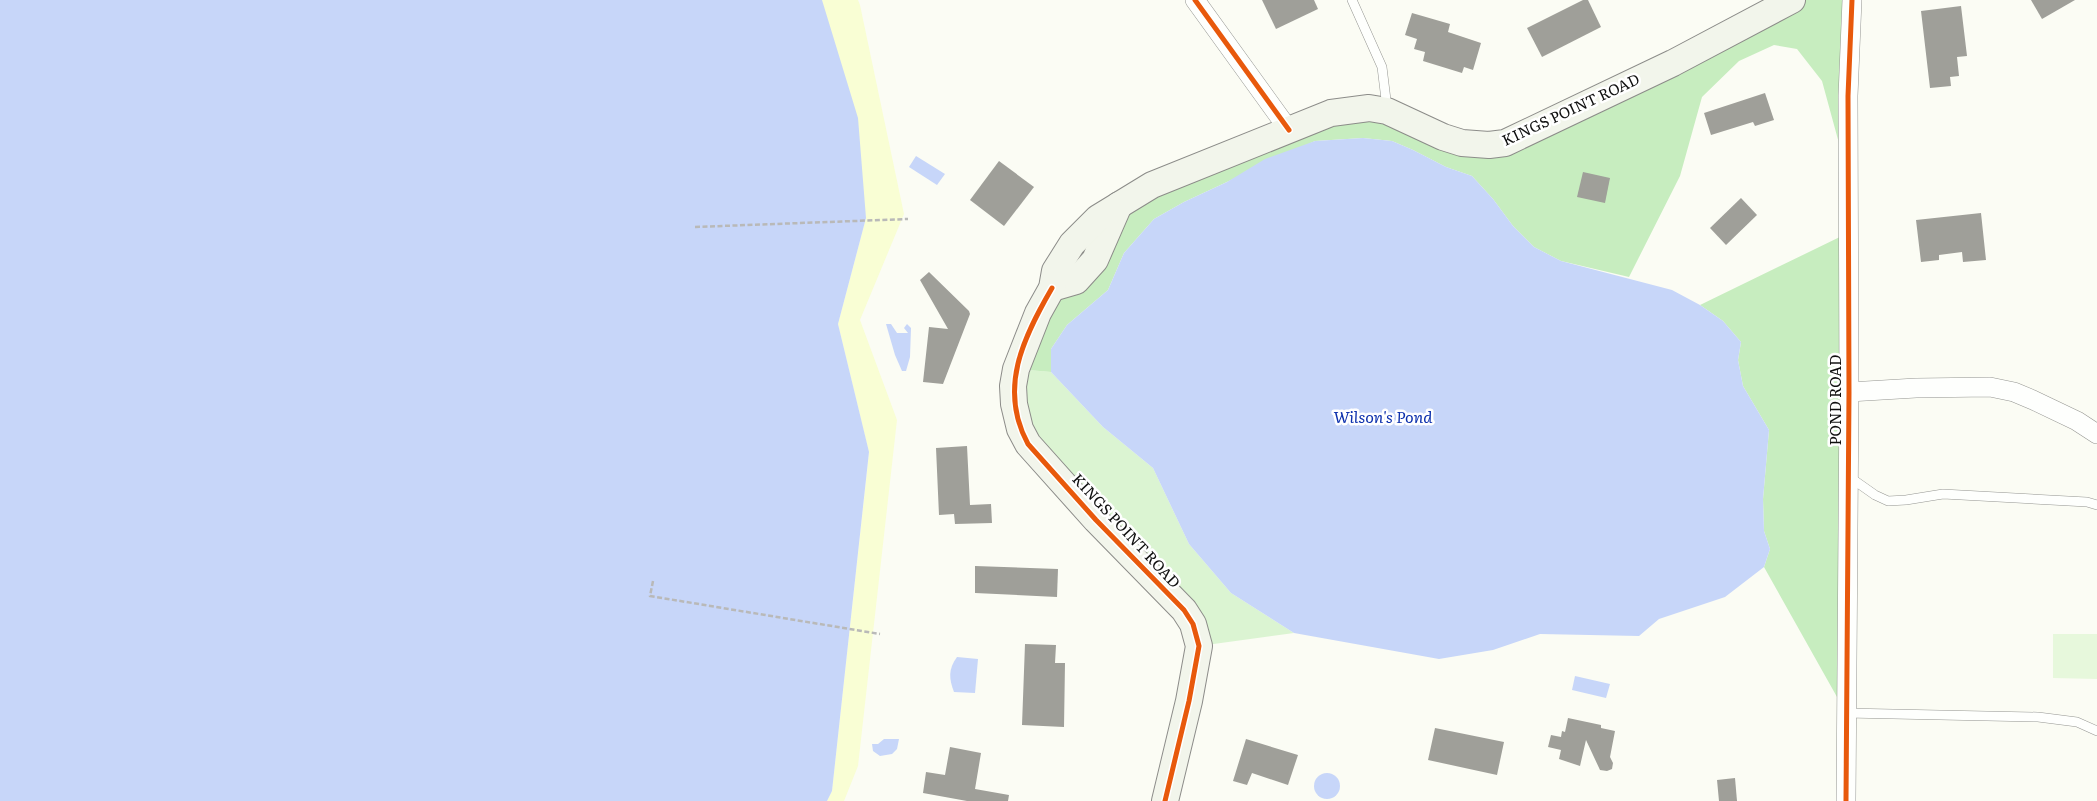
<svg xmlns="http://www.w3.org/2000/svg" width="2097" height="801" viewBox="0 0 2097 801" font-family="Literata,serif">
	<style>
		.green { fill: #dbf4d2 }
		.forest { fill: #c7edbf }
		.sand { fill: #f9fed4 }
		.pitch { fill: #e7f8dc }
		.water { fill: #c7d6f9 }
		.building { fill: #9f9f99 }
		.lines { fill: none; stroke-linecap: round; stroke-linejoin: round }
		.lane-casing { stroke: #959692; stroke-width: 10 }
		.street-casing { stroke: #959692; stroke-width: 20 }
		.secondary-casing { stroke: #8c8c89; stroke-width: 28 }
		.path { stroke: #b9b9b8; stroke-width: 2.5; stroke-dasharray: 5 2.5; stroke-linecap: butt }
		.lane { stroke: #fefffd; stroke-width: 9 }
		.street { stroke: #fefffd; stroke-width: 19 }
		.secondary { stroke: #f2f5eb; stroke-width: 26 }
		.cycleway-casing { stroke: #fff; stroke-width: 8 }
		.cycleway { stroke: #e8590c; stroke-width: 5 }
		.labels { text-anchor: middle; stroke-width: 5; stroke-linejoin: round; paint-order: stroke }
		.street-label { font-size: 15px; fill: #0f0f0f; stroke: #fff }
		.water-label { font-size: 16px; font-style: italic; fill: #0c30ad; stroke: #fff }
	</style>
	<rect width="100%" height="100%" fill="#fbfcf4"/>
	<polygon class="green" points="1016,369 1051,372 1103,427 1153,468 1189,544 1231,593 1294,633 1199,646 1028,444"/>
	<g class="forest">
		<polygon points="1792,0 1852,0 1849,180 1822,81 1797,49 1774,45 1739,61 1702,97 1680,176 1629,277 1561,261 1534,247 1513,226 1493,199 1472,176 1446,167 1413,150 1392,141 1363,138 1315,141 1184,202 1154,219 1124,253 1108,290 1067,325 1051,349 1051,372 1016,369 1038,313 1076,281 1119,205 1369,108 1489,145"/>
		<polygon points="1848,233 1846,713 1764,567 1770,549 1764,531 1763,499 1769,430 1743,386 1738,360 1741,342 1723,321 1700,305"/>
	</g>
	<polygon class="sand" points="822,0 858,0 860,5 904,214 860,320 897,420 858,766 844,801 827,801 832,791 869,453 838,324 866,218"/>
	<polygon class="pitch" points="2053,634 2097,634 2097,679 2053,678"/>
	<g class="water">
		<polygon points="0,0 822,0 858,118 866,218 838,324 869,452 832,791 827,801 0,801"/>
		<polygon points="1363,138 1392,141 1413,150 1446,167 1472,176 1493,199 1513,226 1534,247 1561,261 1672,290 1700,305 1723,321 1741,342 1738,360 1743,386 1769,430 1763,499 1764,531 1770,549 1764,567 1725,597 1659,619 1639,636 1540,634 1493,650 1439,659 1294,633 1231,593 1189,544 1153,468 1103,427 1051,372 1051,349 1067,325 1108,290 1124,253 1154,219 1184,202 1227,182 1265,159 1315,141"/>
		<polygon points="916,156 945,174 937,185 909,167"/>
		<polygon points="886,324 891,324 897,333 908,333 904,328 907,324 911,328 910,357 906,371 902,371 895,355"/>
		<path d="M957 657 978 659 975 693 954 692C949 679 948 669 957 657Z"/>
		<polygon points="1575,676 1610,684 1606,698 1572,690"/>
		<polygon points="884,739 899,739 897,749 892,754 880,756 873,751 872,744 878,744"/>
		<circle cx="1327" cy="786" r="13"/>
	</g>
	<g class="building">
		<polygon points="1262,0 1314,0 1318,9 1276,29"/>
		<polygon points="1583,0 1588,0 1601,27 1542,57 1527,28"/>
		<polygon points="2031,0 2075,0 2042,19"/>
		<polygon points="1961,6 1967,56 1957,57 1959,76 1950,77 1951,86 1930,88 1921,11"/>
		<polygon points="1412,13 1450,24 1448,32 1481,43 1473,70 1464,67 1462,73 1423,61 1425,52 1414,49 1417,39 1405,35"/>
		<polygon points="1765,93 1774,120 1755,126 1753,122 1711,135 1704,113"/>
		<polygon points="999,161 1034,187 1004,226 970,200"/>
		<polygon points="1583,172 1610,178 1605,203 1577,197"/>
		<polygon points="1741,198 1757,215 1726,245 1710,228"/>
		<polygon points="1981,213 1986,260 1963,262 1962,252 1939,255 1939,260 1921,262 1916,220"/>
		<polygon points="929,272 969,311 970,314 943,384 923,382 929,327 948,329 920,280"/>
		<polygon points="967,446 970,505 991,504 992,523 955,524 954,514 939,515 936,448"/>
		<polygon points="975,566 1058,569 1057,597 975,593"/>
		<polygon points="1025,644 1056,645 1055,663 1065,663 1064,727 1022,725"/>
		<polygon points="1568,718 1601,725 1601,728 1615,731 1610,757 1613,763 1612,769 1607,771 1600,770 1586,740 1580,766 1559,759 1561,750 1548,747 1551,735 1561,737 1562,731 1565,732"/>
		<polygon points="1435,728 1504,742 1497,775 1428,760"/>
		<polygon points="1246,739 1298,755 1288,785 1252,773 1247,785 1233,781"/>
		<polygon points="950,747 981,753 975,789 1009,795 1008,801 967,801 923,793 926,772 945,775"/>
		<polygon points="1735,778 1737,801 1719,801 1717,780"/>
	</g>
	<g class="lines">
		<g class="lane-casing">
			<g id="lane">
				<polyline points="1352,0 1382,67 1387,108"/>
				<polyline points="1848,476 1875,495 1888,501 1906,500 1943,494 2087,502 2097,505"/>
				<polyline points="1846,713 2038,717 2077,722 2097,731"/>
			</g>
		</g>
		<g class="street-casing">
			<g id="street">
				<polyline points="1195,0 1289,130"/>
				<polyline points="1849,392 1916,388 1990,387 2014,392 2033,400 2077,421 2097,434"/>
				<polyline points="1846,801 1849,392 1848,96 1852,0"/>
			</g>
		</g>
		<g class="secondary-casing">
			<g id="secondary">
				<polyline points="1052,288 1076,281 1095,260 1119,205"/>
				<polyline points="1165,801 1189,701 1199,646 1193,624 1184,610 1096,520 1028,444 1020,429 1014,404 1013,386 1016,369 1038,313 1052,288 1055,271 1072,244 1098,218 1152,185 1331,113 1369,108 1387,111 1443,137 1462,143 1489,145 1505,143 1673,63 1792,0"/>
			</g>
		</g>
		<g class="path">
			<polyline points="695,227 908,219"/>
			<polyline points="653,581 650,596 880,634"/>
		</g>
		<use href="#lane" class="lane"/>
		<use href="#street" class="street"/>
		<use href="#secondary" class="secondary"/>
		<g class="cycleway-casing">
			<g id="cycleway">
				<polyline points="1195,0 1289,130"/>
				<path d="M1052 288C1023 338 998 389 1028 444L1096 520 1184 610 1193 624 1199 646 1189 701 1165 801"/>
				<polyline points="1846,801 1849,392 1848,96 1852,0"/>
			</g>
		</g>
		<use href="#cycleway" class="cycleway"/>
	</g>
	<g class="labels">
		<g class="street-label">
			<text transform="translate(1571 110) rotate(-25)" y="5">KINGS POINT ROAD</text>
			<text transform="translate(1836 400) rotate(-90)" y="5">POND ROAD</text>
			<text transform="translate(1126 531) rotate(47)" y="5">KINGS POINT ROAD</text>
		</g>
		<g class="water-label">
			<text x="1383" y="423">Wilson's Pond</text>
		</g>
	</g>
</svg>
